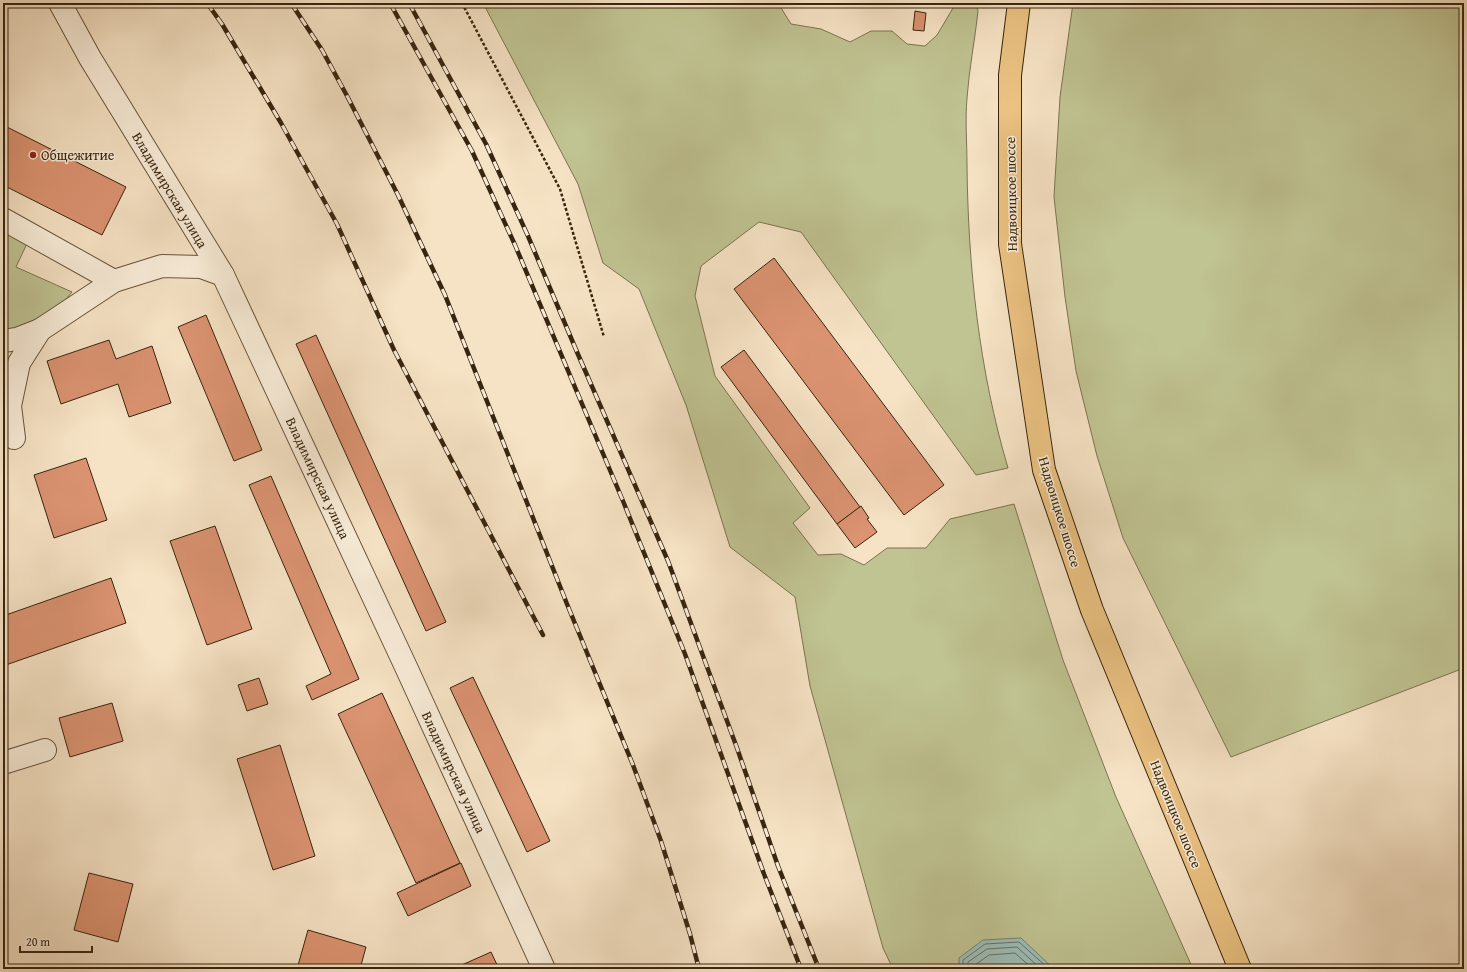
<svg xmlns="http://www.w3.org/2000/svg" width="1467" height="972" viewBox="0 0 1467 972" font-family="'Gentium Book Plus',serif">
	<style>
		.green { fill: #c0c392; stroke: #7c7450 }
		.water { fill: #9dbeb8; stroke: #758174 }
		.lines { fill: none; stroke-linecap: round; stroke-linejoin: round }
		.shore { stroke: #6a7263; stroke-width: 1 }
		.building { fill: #db9371; stroke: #38250e }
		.minor-casing { stroke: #68543c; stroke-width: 24 }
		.major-casing { stroke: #38250e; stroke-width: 24 }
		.path { stroke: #38250e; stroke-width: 2.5; stroke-dasharray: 3 2; stroke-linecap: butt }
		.minor { stroke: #f9edd9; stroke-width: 22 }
		.major { stroke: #ebc282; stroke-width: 22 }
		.rail-casing { stroke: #38250e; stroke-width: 4.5 }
		.rail { stroke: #f9edd9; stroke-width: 3; stroke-dasharray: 9; stroke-linecap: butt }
		.poi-dot { fill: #8f2418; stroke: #f9edd9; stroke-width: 1.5 }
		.labels { text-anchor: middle; stroke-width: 3; stroke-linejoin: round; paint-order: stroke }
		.poi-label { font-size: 14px; fill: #38250e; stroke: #f9edd9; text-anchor: start }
		.street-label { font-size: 14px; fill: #38250e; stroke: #f9edd9 }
	</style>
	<rect width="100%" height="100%" fill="#f6e3c5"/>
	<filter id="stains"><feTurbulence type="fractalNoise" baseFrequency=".005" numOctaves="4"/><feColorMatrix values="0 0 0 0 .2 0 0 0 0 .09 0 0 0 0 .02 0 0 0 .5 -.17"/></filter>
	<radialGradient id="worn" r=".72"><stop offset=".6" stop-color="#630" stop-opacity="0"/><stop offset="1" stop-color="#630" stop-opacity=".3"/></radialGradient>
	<g class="green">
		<path d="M483 3H778L791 24 821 29 850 42 871 31H892L907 44 925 46 937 35 956 3H976L978 11C975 40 969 69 967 98 965 120 967 143 967 165 968 266 979 370 1008 468L976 475 801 232 759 222 701 266 695 296 715 376 810 508 793 523 818 555 841 554 864 565 887 548H926L950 519 1014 504 1063 660 1116 797 1193 969H893L883 948 810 686 795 597 730 547 686 405 639 289 603 263 578 184Z"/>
		<polygon points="1073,3 1464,3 1464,668 1231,757 1123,538 1097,456 1076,371 1065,297 1054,197 1060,97"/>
		<polygon points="3,219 32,233 16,267 72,292 61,305 38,326 3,336"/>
	</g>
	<polygon class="water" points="1021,938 1054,969 959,969 959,958 983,940"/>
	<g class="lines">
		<g class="shore">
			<polyline points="963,969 963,960 985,944 1019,942 1049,969"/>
			<polyline points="968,969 968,962 987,949 1017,947 1041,969"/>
			<polyline points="974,969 975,965 989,955 1015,953 1033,969"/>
		</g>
	</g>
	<g class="building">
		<polygon points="915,11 926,13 924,31 913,30"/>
		<polygon points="3,125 126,187 102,235 3,185"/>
		<polygon points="774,258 944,485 904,515 734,289"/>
		<polygon points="206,315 262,450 234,461 178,327"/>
		<polygon points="316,335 446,622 426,631 296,344"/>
		<polygon points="109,340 116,359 152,346 171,403 129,417 118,384 61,404 47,361"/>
		<polygon points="744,350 860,507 837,524 721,367"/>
		<polygon points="86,458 107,520 54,538 34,475"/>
		<polygon points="271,476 359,679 312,700 306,686 331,674 249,485"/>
		<polygon points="861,506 869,518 867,519 877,532 855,548 837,524"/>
		<polygon points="215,526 252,629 207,645 170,541"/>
		<polygon points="111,578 126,623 3,666 3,616"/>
		<polygon points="473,677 550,841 527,852 450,688"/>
		<polygon points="259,678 268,704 247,711 238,685"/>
		<polygon points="382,693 460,863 416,883 338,714"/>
		<polygon points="112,703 123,741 70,757 59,718"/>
		<polygon points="280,745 315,856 273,870 237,759"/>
		<polygon points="461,863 471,886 408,916 397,893"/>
		<polygon points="89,873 133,884 118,942 74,930"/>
		<polygon points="308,930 366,947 360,969 297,969"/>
		<polygon points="491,952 499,969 456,969 455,968"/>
	</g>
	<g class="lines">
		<g class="minor-casing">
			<g id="minor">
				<polyline points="60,3 90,58 223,275 406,667 544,969"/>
				<polyline points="3,219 114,281 162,266 201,267 223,275"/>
				<polyline points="3,341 17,339 40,330"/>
				<polyline points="14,438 10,406 19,363 40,330 114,281"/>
				<polyline points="3,763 45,750"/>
			</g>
		</g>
		<g class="major-casing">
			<polyline id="major" points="1019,3 1010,75 1010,244 1044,470 1092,610 1240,969"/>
		</g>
		<polyline class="path" points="462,3 560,189 604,337"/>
		<use href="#minor" class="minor"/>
		<use href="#major" class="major"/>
		<g class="rail-casing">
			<g id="rail">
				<polyline points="207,3 222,24 281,123 337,224 394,350 543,635"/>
				<polyline points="291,3 322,50 346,94 398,195 445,295 567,604 633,765 661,841 690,934 699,969"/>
				<polyline points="390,3 472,151 515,245 623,501 685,654 764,874 801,969"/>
				<polyline points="409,3 486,144 528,236 577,352 668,561 737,748 778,866 819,969"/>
			</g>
		</g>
		<use href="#rail" class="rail"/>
	</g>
	<circle class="poi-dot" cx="33" cy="155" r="4"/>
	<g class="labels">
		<g class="poi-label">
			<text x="41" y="160">Общежитие</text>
		</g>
		<g class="street-label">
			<text transform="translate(170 190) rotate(59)" y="5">Владимирская улица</text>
			<text transform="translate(1011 194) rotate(-91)" y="5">Надвоицкое шоссе</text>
			<text transform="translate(318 478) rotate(65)" y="5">Владимирская улица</text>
			<text transform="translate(1060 512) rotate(73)" y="5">Надвоицкое шоссе</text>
			<text transform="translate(454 772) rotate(65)" y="5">Владимирская улица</text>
			<text transform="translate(1176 814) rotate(68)" y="5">Надвоицкое шоссе</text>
		</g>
	</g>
	<rect width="1467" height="972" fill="none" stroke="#f6e3c5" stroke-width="16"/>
	<rect x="4" y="4" width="1459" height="964" fill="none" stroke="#38250e" stroke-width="2"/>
	<rect x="8" y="8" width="1451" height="956" fill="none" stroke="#38250e"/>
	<path d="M20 946v6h72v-6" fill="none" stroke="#38250e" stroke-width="2"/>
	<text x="26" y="946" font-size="12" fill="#38250e" stroke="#f9edd9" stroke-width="3" paint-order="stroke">20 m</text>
	<rect width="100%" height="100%" filter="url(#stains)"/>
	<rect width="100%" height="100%" fill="url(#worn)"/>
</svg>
